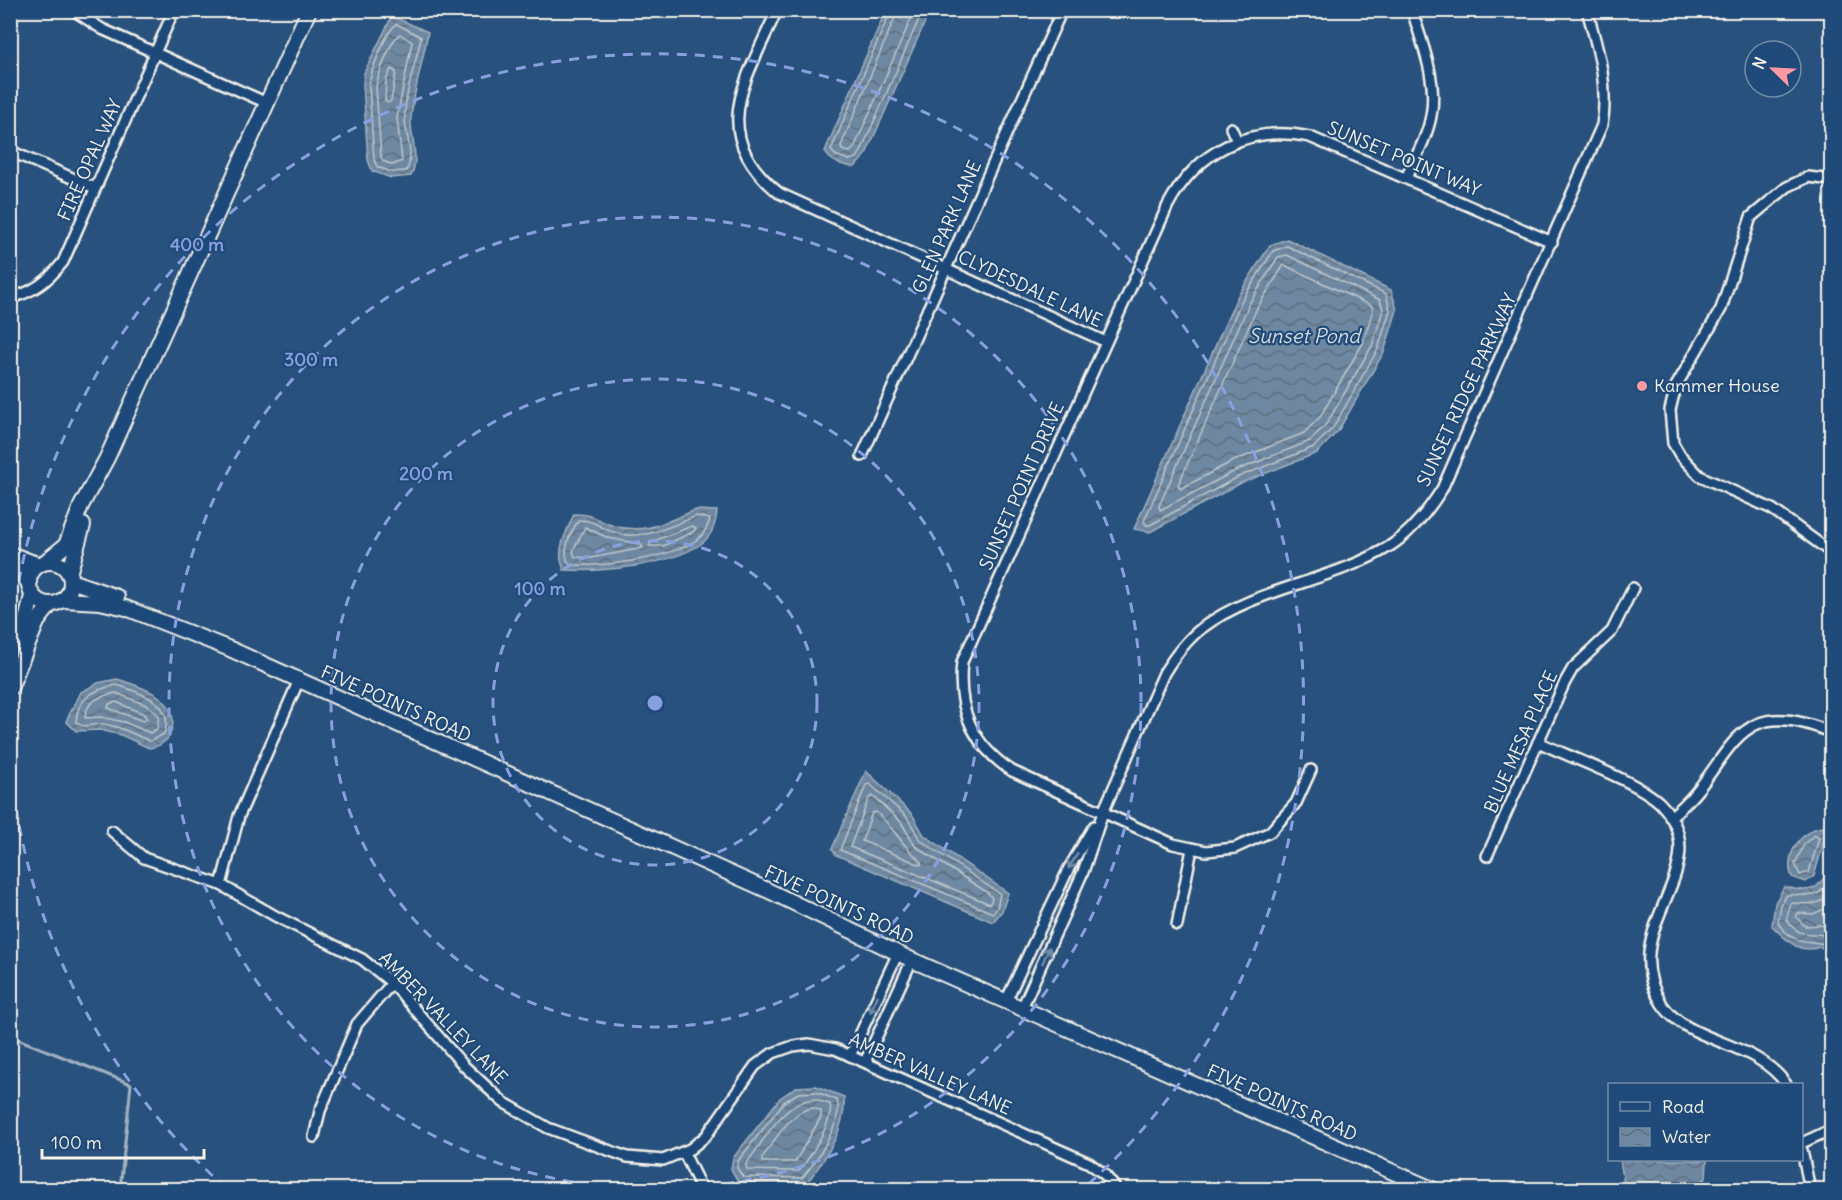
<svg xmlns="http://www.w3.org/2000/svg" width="1842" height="1200" viewBox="0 0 1842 1200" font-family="Delius,sans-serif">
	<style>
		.water { fill: url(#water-waves); stroke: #a4b2be; stroke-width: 1.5 }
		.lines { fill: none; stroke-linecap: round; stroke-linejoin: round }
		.shore { stroke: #bec7cc; stroke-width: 1.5 }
		.stream { stroke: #a4b2be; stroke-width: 3 }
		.street-casing { stroke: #f4f1e8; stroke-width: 14 }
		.secondary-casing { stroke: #f4f1e8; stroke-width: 18 }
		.street { stroke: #1f4a7a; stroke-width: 9 }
		.secondary { stroke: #1f4a7a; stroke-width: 14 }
		.oneway { stroke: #748da6 }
		.ring { fill: none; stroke: #88a0e0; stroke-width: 3; stroke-dasharray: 10 8 }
		.poi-dot { fill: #ff9aa2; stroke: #1f4a7a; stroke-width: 2 }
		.labels { text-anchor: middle; stroke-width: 4.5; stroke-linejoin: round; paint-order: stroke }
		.street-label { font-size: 18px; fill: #f4f1e8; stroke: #1f4a7a }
		.poi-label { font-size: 18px; fill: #f4f1e8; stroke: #1f4a7a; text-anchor: start }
		.water-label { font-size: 20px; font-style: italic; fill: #d9dcda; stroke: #1f4a7a }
		.centre { fill: #88a0e0; stroke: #1f4a7a; stroke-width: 3 }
		.ring-label { font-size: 18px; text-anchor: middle; font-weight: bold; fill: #88a0e0; stroke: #1f4a7a; stroke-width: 4.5; stroke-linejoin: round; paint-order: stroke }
	</style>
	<defs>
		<pattern id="water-waves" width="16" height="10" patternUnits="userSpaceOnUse" patternTransform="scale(1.5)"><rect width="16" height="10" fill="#6e88a2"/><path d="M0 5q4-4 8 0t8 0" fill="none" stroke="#5f6e7d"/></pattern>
	</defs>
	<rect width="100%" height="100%" fill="#28517e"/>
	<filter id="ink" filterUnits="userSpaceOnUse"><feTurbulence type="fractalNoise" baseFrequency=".0167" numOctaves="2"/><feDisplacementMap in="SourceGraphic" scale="12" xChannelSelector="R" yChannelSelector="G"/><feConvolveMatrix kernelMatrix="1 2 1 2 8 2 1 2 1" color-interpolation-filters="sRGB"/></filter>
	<g filter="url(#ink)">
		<g class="water">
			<path d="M886 10 930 11 866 154 855 167C844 166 829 162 825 151Z"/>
			<path d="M392 16 428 32C423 60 415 87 411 116 409 137 421 155 411 176L391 178 372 171 368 160 363 85 364 73Z"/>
			<polygon points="1287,239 1391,290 1397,310 1384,352 1338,431 1317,453 1241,483 1150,532 1134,529 1237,297 1270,245"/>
			<path d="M696 510 717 511C716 523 712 536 701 544 668 566 604 572 564 570 555 549 566 534 574 514 596 514 597 521 614 526 648 535 666 521 696 510Z"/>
			<path d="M117 679C142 687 182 698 171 732 168 741 159 747 149 748L121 735 100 730 76 731 66 721 81 692 98 683Z"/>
			<polygon points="866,771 912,814 924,835 1008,893 1002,911 993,922 836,855 832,849"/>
			<path d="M1823 827 1826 835 1814 876 1806 882 1792 877C1783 857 1801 829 1823 827Z"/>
			<path d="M1831 863V952L1820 947C1798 955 1786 939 1772 926L1775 903 1784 887C1813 893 1819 892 1831 863Z"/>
			<path d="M816 1086 844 1097C847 1129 824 1162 804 1186L739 1183 731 1169 733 1158 780 1098 796 1087Z"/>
			<polygon points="1620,1160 1707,1160 1706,1178 1689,1189 1625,1189"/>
		</g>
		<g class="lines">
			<g class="shore">
				<polyline points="891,10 831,150 835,155 849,160 857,158 861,151 923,10"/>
				<polyline points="898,10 841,146 842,150 850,152 854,148 915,10"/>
				<path d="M397 24 421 37C417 60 403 98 405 120 406 136 415 158 406 171L392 172 377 167 374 159 369 86C370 73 386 30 397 24Z"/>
				<path d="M400 34 412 42 397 118 402 161 393 165 383 161 381 157 376 87C378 75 391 39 400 34Z"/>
				<polygon points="391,69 396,72 391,101 388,103 385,101 386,80"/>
				<polygon points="1287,246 1386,294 1390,310 1378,349 1333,428 1314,447 1238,477 1150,525 1146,525 1144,521 1242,300 1273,251"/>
				<polygon points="1287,255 1380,300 1383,310 1372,346 1327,423 1310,441 1235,471 1160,510 1159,506 1249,304 1278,257"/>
				<polygon points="1284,265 1372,306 1373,310 1363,343 1320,417 1304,433 1231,462 1180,489 1178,485 1257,308"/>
				<path d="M697 516 710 519C708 526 704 534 698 539 669 559 604 567 570 565 560 552 571 531 579 520 593 520 598 526 610 531 641 543 668 527 697 516Z"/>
				<polygon points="692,526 696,528 693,532 663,546 649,546 651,542"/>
				<polygon points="585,527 608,538 641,544 643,548 591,558 575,557 573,551"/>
				<path d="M117 685C141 693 176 703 164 734L150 741C134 735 117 724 99 724 90 724 83 729 76 722 77 698 94 689 117 685Z"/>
				<path d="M116 693 149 706 159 716 157 729 150 733 124 722 101 717 85 718C86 700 101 696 116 693Z"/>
				<polygon points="116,702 144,714 147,719 143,721 108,708 109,704"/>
				<polygon points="870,784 907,817 920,840 1000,894 997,908 993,913 840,850 866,785"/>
				<polygon points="873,796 901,822 915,846 988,893 992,898 990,904 850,847 869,798"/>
				<path d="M876 812C894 827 902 847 921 861V865L862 841 872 813Z"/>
				<polygon points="1814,835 1819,838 1809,872 1800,875 1795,864 1804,844"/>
				<path d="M1832 876C1815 904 1813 893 1787 895L1781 905 1778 923C1796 948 1808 938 1832 946"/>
				<path d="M1832 891C1821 907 1807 904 1791 903L1786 920C1804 943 1812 928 1832 938"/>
				<polyline points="1832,905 1813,914 1798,913 1796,917 1805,926 1821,925 1832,928"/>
				<path d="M816 1092 837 1100C844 1121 816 1162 802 1178L743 1177 737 1168 738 1161 784 1102 798 1093Z"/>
				<path d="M814 1099 830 1104C835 1119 809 1159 799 1171L747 1170 746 1164C764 1141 783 1101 814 1099Z"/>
				<path d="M813 1108 821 1111V1117L795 1162H762V1158C775 1141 790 1110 813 1108Z"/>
			</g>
			<polyline class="stream" points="10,1036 131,1084 120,1190"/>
			<g class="street-casing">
				<g id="street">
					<polyline points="73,10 102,29 267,103"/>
					<path d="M777 10C746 81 706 133 779 193L1106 342"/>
					<polyline points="1231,128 1237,141"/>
					<polyline points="10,151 95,188"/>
					<path d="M1406 178C1415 158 1427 138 1431 116 1438 81 1422 44 1412 10"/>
					<polyline points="1832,180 1808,177 1787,187 1751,217 1721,309 1676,386 1670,410 1673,443 1680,455 1700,476 1772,509 1832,553"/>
					<path d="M10 298C34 292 48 281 63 262L174 10"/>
					<polyline points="862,456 1062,10"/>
					<path d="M1538 742C1569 757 1637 781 1660 803 1723 868 1612 927 1662 1004 1688 1044 1755 1040 1786 1084"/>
					<path d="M1311 770 1296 803 1270 832 1235 848 1206 851 1173 844 1012 771C972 745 957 709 962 662L1168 205C1197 151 1249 124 1310 137L1552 242"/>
					<path d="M1670 817C1733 770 1727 687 1832 733"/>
					<polyline points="112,831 144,858 221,885 277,917 362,959 392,983 464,1066 503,1102 548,1128 627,1157 663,1160 690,1149 706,1136 755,1066 773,1053 793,1046 809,1044 835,1049 1089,1163 1104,1174 1117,1190"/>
					<polyline points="1487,856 1565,682 1573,668 1612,631 1633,588"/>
					<polyline points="221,885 239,816 299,680"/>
					<polyline points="1177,925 1192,849"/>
					<polyline points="1006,1001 1069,868 1094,826"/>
					<path d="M1022 1008 1083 872 1103 812 1164 673C1174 657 1186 640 1202 628 1256 587 1333 582 1390 546 1412 532 1428 511 1442 489L1602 125C1609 83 1598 50 1587 10"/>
					<polyline points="850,1056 898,953"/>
					<polyline points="865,1062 912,960"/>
					<polyline points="314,1137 320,1111 357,1024 392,983"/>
					<polyline points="1802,1143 1832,1129"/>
					<polyline points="1802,1150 1810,1190"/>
					<polyline points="684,1153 702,1190"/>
				</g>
			</g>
			<g class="secondary-casing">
				<g id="secondary">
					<polyline points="10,554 39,565"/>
					<circle cx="50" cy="583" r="21"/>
					<polyline points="45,562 66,545 81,506 107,458 309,10"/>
					<polyline points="10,565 20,570 28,582"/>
					<polyline points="69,574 83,525"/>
					<polyline points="71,581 117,597"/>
					<polyline points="63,600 100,602 126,608 230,649 767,890 912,960 1434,1190"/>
					<polyline points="22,637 32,596"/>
					<polyline points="10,688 37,622 50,605"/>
				</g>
			</g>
			<use href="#street" class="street"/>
			<use href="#secondary" class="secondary"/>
		</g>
		<defs><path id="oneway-shaft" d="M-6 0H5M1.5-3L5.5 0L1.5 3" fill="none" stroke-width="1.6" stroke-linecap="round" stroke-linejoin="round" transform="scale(1.5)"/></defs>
		<g class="oneway">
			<use href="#oneway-shaft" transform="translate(1073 861) rotate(121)"/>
			<use href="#oneway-shaft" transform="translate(1046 955) rotate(-66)"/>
			<use href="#oneway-shaft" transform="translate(874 1004) rotate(115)"/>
		</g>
	</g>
	<g class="ring">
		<circle cx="655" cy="703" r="162"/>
		<circle cx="655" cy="703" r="324"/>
		<circle cx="655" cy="703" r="486"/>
		<path d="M226 1188A648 648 0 0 1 11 771M11 635A648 648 0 1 1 1084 1188"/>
	</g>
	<circle class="poi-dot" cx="1642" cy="386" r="6"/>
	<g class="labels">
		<g class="street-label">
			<text transform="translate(1404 159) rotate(23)" y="6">SUNSET POINT WAY</text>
			<text transform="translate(90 160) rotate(-66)" y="6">FIRE OPAL WAY</text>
			<text transform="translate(947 227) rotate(-66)" y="6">GLEN PARK LANE</text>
			<text transform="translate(1030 289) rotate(25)" y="6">CLYDESDALE LANE</text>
			<text transform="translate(1467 390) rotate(-65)" y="6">SUNSET RIDGE PARKWAY</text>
			<text transform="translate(1022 486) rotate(-66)" y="6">SUNSET POINT DRIVE</text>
			<text transform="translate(396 704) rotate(24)" y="6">FIVE POINTS ROAD</text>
			<text transform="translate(1521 742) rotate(-66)" y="6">BLUE MESA PLACE</text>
			<text transform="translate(839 905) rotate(25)" y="6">FIVE POINTS ROAD</text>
			<text transform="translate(443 1018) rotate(46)" y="6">AMBER VALLEY LANE</text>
			<text transform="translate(930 1074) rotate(24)" y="6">AMBER VALLEY LANE</text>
			<text transform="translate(1282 1103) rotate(24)" y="6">FIVE POINTS ROAD</text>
		</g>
		<g class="poi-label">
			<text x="1654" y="392">Kammer House</text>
		</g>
		<g class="water-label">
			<text x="1304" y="343">Sunset Pond</text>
		</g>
	</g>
	<circle cx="655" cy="703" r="9" class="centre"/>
	<g class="ring-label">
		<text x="197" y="251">400 m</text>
		<text x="311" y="366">300 m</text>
		<text x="426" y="480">200 m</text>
		<text x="540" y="595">100 m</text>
	</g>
	<rect width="1842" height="1200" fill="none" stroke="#1f4a7a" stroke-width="36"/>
	<rect x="18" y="18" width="1806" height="1164" fill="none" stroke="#f4f1e8" stroke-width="2" filter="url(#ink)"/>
	<rect x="1608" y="1083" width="195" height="78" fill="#1f4a7a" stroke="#748da6" stroke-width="1.5"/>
	<rect x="1620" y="1102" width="30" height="9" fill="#1f4a7a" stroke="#748da6" stroke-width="1.5"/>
	<text x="1662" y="1113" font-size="18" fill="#f4f1e8">Road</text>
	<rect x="1620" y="1128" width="30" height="18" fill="url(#water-waves)" stroke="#748da6" stroke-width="1.5"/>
	<text x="1662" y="1143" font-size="18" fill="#f4f1e8">Water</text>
	<g transform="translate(1773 69) rotate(294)"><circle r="28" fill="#1f4a7a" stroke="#748da6" stroke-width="1.5"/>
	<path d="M0-4.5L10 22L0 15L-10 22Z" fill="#ff9aa2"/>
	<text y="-9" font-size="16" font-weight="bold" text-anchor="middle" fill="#f4f1e8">N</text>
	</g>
	<path d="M42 1149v9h162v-9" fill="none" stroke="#f4f1e8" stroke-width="3"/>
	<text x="51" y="1149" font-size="18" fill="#f4f1e8" stroke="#1f4a7a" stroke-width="4.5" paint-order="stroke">100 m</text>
</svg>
